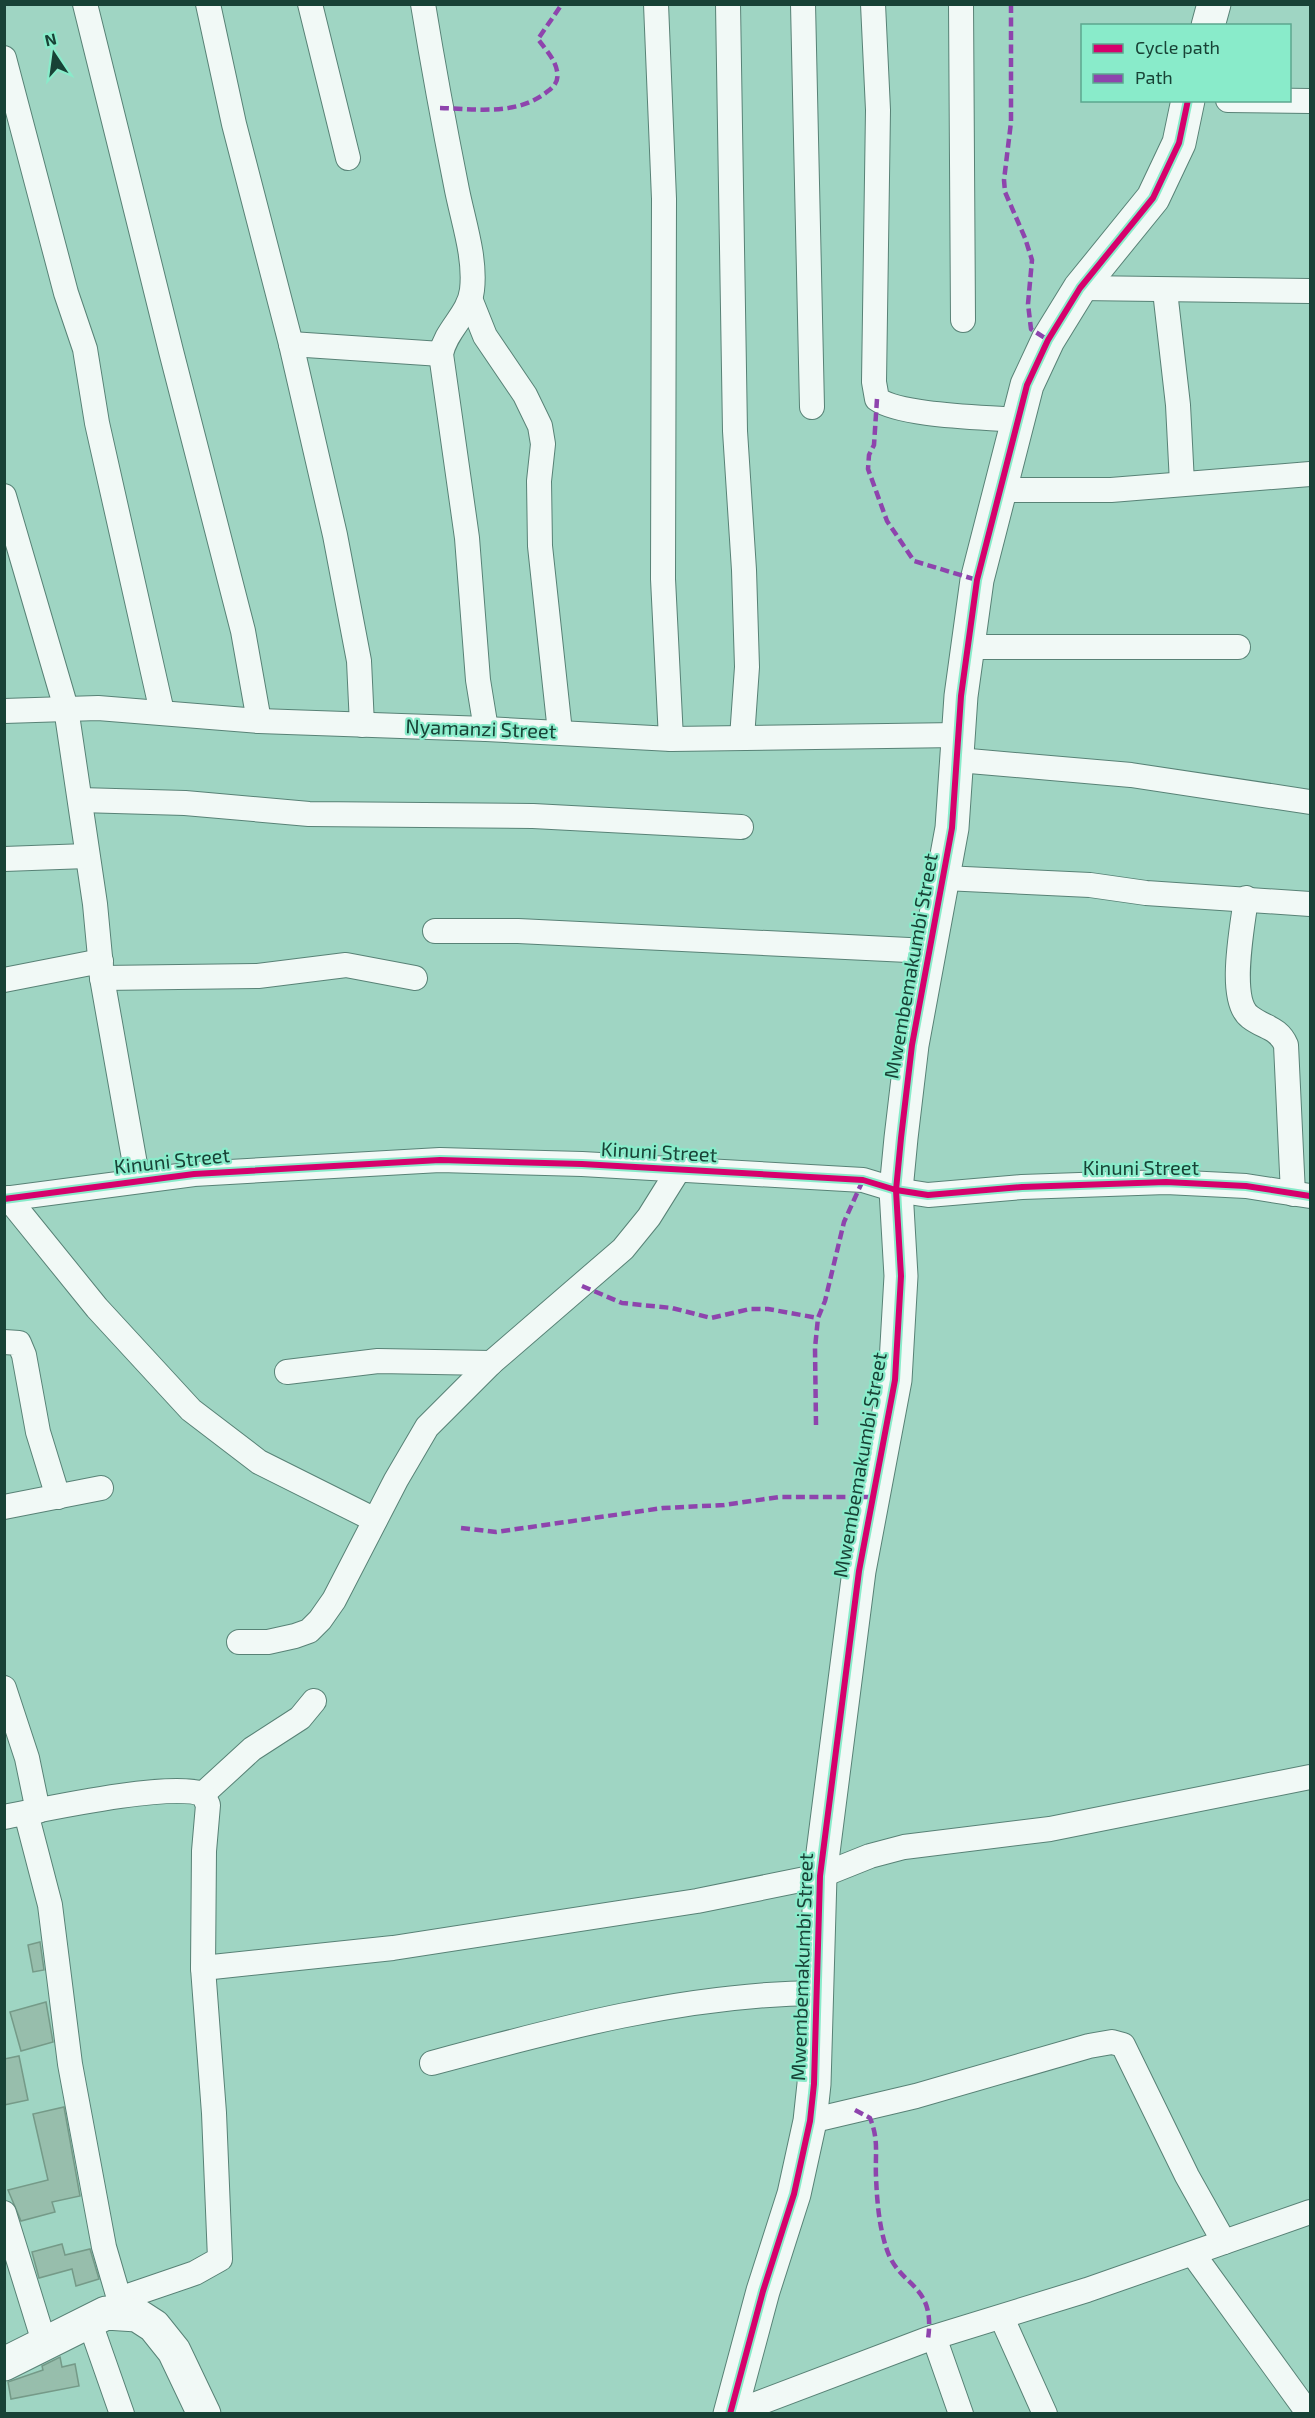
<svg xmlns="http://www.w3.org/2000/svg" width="1315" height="2418" viewBox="0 0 1315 2418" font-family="'Exo 2',sans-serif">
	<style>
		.building { fill: #97beac; stroke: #759a88; stroke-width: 1.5 }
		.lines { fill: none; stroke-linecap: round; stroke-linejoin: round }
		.street-casing { stroke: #588276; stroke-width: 26 }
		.secondary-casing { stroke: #588276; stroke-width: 35 }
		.street { stroke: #f1f9f6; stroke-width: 24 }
		.secondary { stroke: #f1f9f6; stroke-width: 33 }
		.quiet { stroke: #8e44ad; stroke-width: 4.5; stroke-dasharray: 9 4.5; stroke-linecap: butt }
		.cycleway-casing { stroke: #89ebca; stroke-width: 10 }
		.cycleway { stroke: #d6006c; stroke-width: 6 }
		.labels { text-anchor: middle; stroke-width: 4.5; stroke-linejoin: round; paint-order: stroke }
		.street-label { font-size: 20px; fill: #184236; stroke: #89ebca }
	</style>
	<rect width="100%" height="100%" fill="#9fd5c3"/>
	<g class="building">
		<polygon points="40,1942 44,1970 33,1972 28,1945"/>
		<polygon points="46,2002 53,2042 21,2051 10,2012"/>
		<polygon points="19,2056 28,2100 4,2105 4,2059"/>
		<polygon points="64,2107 80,2196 52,2202 55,2212 21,2221 8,2190 48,2180 33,2114"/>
		<polygon points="62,2244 65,2255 90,2249 99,2279 76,2286 72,2269 39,2278 32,2252"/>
		<polygon points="60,2357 62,2367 75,2364 79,2386 11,2399 8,2382 43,2370 42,2366"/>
	</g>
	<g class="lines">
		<g class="street-casing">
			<g id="street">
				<polyline points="85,4 171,351 243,631 259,721"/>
				<polyline points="208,4 234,124 291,344 335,535 359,661 362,725"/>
				<polyline points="310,4 348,158"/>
				<path d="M423 4C433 65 444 125 456 185 462 218 476 256 472 290 469 315 446 329 441 354L467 538 478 680 486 729"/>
				<polyline points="656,4 664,199 663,579 671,739"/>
				<polyline points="728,4 735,431 744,570 747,667 742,738"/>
				<polyline points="803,4 812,407"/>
				<path d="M873 4 878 110 874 382 877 399C901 416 984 417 1016 420"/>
				<polyline points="961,4 963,320"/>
				<polyline points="4,58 66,293 85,349 97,423 162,712"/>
				<polyline points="1228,100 1310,101"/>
				<polyline points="1080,288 1310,291"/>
				<polyline points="1165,291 1178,405 1182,483"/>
				<polyline points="471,301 485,336 525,395 540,426 543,444 539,481 540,546 560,732"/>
				<polyline points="291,344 441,354"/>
				<polyline points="999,490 1111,490 1310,474"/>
				<polyline points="4,496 66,708 95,904 102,978 138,1181"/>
				<polyline points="968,647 1238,647"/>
				<polyline points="4,711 98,708 259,721 486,729 671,739 958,735"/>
				<polyline points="958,760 1131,775 1310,802"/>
				<polyline points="80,800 185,803 309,814 533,816 741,827"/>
				<polyline points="4,859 87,856"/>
				<polyline points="944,878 1090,885 1146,893 1310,904"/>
				<path d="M1246 898C1243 925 1227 1000 1250 1017 1264 1028 1278 1027 1286 1045L1293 1194"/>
				<polyline points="435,931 518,931 929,951"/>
				<polyline points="102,978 258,976 346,965 415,978"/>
				<polyline points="4,980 101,961"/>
				<polyline points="8,1198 97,1308 191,1410 259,1462 375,1520"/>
				<polyline points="4,1199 194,1174 440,1160 582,1164 863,1180 896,1190 928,1195 1022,1187 1166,1182 1246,1186 1310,1196"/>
				<polyline points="4,1342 19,1343 24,1355 38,1432 58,1497"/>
				<polyline points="287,1372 378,1361 491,1363"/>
				<polyline points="4,1507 101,1488"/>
				<polyline points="239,1642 268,1642 295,1636 309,1631 320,1620 334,1600 396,1480 427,1427 491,1363 623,1249 649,1217 679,1169"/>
				<polyline points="4,1688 27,1758 38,1811"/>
				<polyline points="203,1794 252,1749 300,1718 314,1701"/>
				<polyline points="26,1813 50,1905 70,2064 104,2247 123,2312"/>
				<path d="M4 1817C46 1809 168 1782 203 1794L208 1805 204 1851 203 1968 214 2113 220 2259 195 2273 119 2299"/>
				<polyline points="203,1968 393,1948 697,1901 820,1876 870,1856 904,1847 1050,1829 1310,1777"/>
				<path d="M432 2063C557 2029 686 1994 817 1993"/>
				<polyline points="810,2121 916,2096 1089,2046 1112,2042 1123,2045 1187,2176 1224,2242"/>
				<polyline points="4,2213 44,2342"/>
				<polyline points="1193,2254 1309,2414"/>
				<polyline points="1002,2318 1045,2414"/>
				<polyline points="89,2320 122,2414"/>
				<polyline points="934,2337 961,2414"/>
				<polyline points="730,2414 928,2339 1087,2290 1310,2212"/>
			</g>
		</g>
		<g class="secondary-casing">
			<g id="secondary">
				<polyline points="1208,26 1214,4"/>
				<polyline points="4,2364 106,2313 137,2315 154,2326 174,2351 204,2414"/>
				<polyline points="730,2414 763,2291 794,2194 810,2121 814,2084 820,1876 859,1571 895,1380 901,1276 896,1190 901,1138 912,1045 952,828 961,696 977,580 1027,385 1048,340 1080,288 1153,198 1179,143 1188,100"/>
			</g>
		</g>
		<use href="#street" class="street"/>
		<use href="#secondary" class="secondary"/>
		<g class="quiet">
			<polyline points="1011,4 1011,122 1004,180 1005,192 1025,238 1032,260 1028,304 1031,329 1048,340"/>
			<path d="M440 108C477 109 518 116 548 91 555 86 559 80 557 71 555 59 545 49 538 39L560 7"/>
			<polyline points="877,399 874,445 869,455 868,469 887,521 914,561 977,580"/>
			<polyline points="582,1286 622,1303 672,1308 711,1318 750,1309 768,1309 818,1318"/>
			<polyline points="816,1425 815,1348 818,1318 825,1301 844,1222 863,1180"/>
			<polyline points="461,1528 496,1532 663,1508 724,1505 779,1497 871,1497"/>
			<path d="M855 2110 870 2118C879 2140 875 2154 876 2177 877 2201 879 2227 887 2250 900 2288 936 2283 928 2339"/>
		</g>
		<g class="cycleway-casing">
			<g id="cycleway">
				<polyline points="4,1199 194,1174 440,1160 582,1164 863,1180 896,1190 928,1195 1022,1187 1166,1182 1246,1186 1310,1196"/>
				<polyline points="730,2414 763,2291 794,2194 810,2121 814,2084 820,1876 859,1571 895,1380 901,1276 896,1190 901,1138 912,1045 952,828 961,696 977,580 1027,385 1048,340 1080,288 1153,198 1179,143 1188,100"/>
			</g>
		</g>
		<use href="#cycleway" class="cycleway"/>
	</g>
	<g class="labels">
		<g class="street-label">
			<text transform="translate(481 729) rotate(2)" y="7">Nyamanzi Street</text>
			<text transform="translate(911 966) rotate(-80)" y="7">Mwembemakumbi Street</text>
			<text transform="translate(659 1152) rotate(3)" y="7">Kinuni Street</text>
			<text transform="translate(172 1161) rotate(-6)" y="7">Kinuni Street</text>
			<text x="1141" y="1175">Kinuni Street</text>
			<text transform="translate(860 1465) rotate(-80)" y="7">Mwembemakumbi Street</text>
			<text transform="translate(802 1967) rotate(-88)" y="7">Mwembemakumbi Street</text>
		</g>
	</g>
	<rect width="1315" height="2418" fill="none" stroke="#184236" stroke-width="12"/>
	<rect x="1081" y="24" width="210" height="78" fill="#89ebca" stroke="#5ca78f" stroke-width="1.5"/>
	<rect x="1093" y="44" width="30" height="9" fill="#d6006c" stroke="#5ca78f" stroke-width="1.5"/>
	<text x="1135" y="54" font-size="18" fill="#184236">Cycle path</text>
	<rect x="1093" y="74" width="30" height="9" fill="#8e44ad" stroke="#5ca78f" stroke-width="1.5"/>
	<text x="1135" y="84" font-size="18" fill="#184236">Path</text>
	<g transform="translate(54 54) rotate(347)" stroke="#89ebca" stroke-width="4.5" paint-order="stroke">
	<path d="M0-4.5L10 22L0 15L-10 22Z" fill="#184236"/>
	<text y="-9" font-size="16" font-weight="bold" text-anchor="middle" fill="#184236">N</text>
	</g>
</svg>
